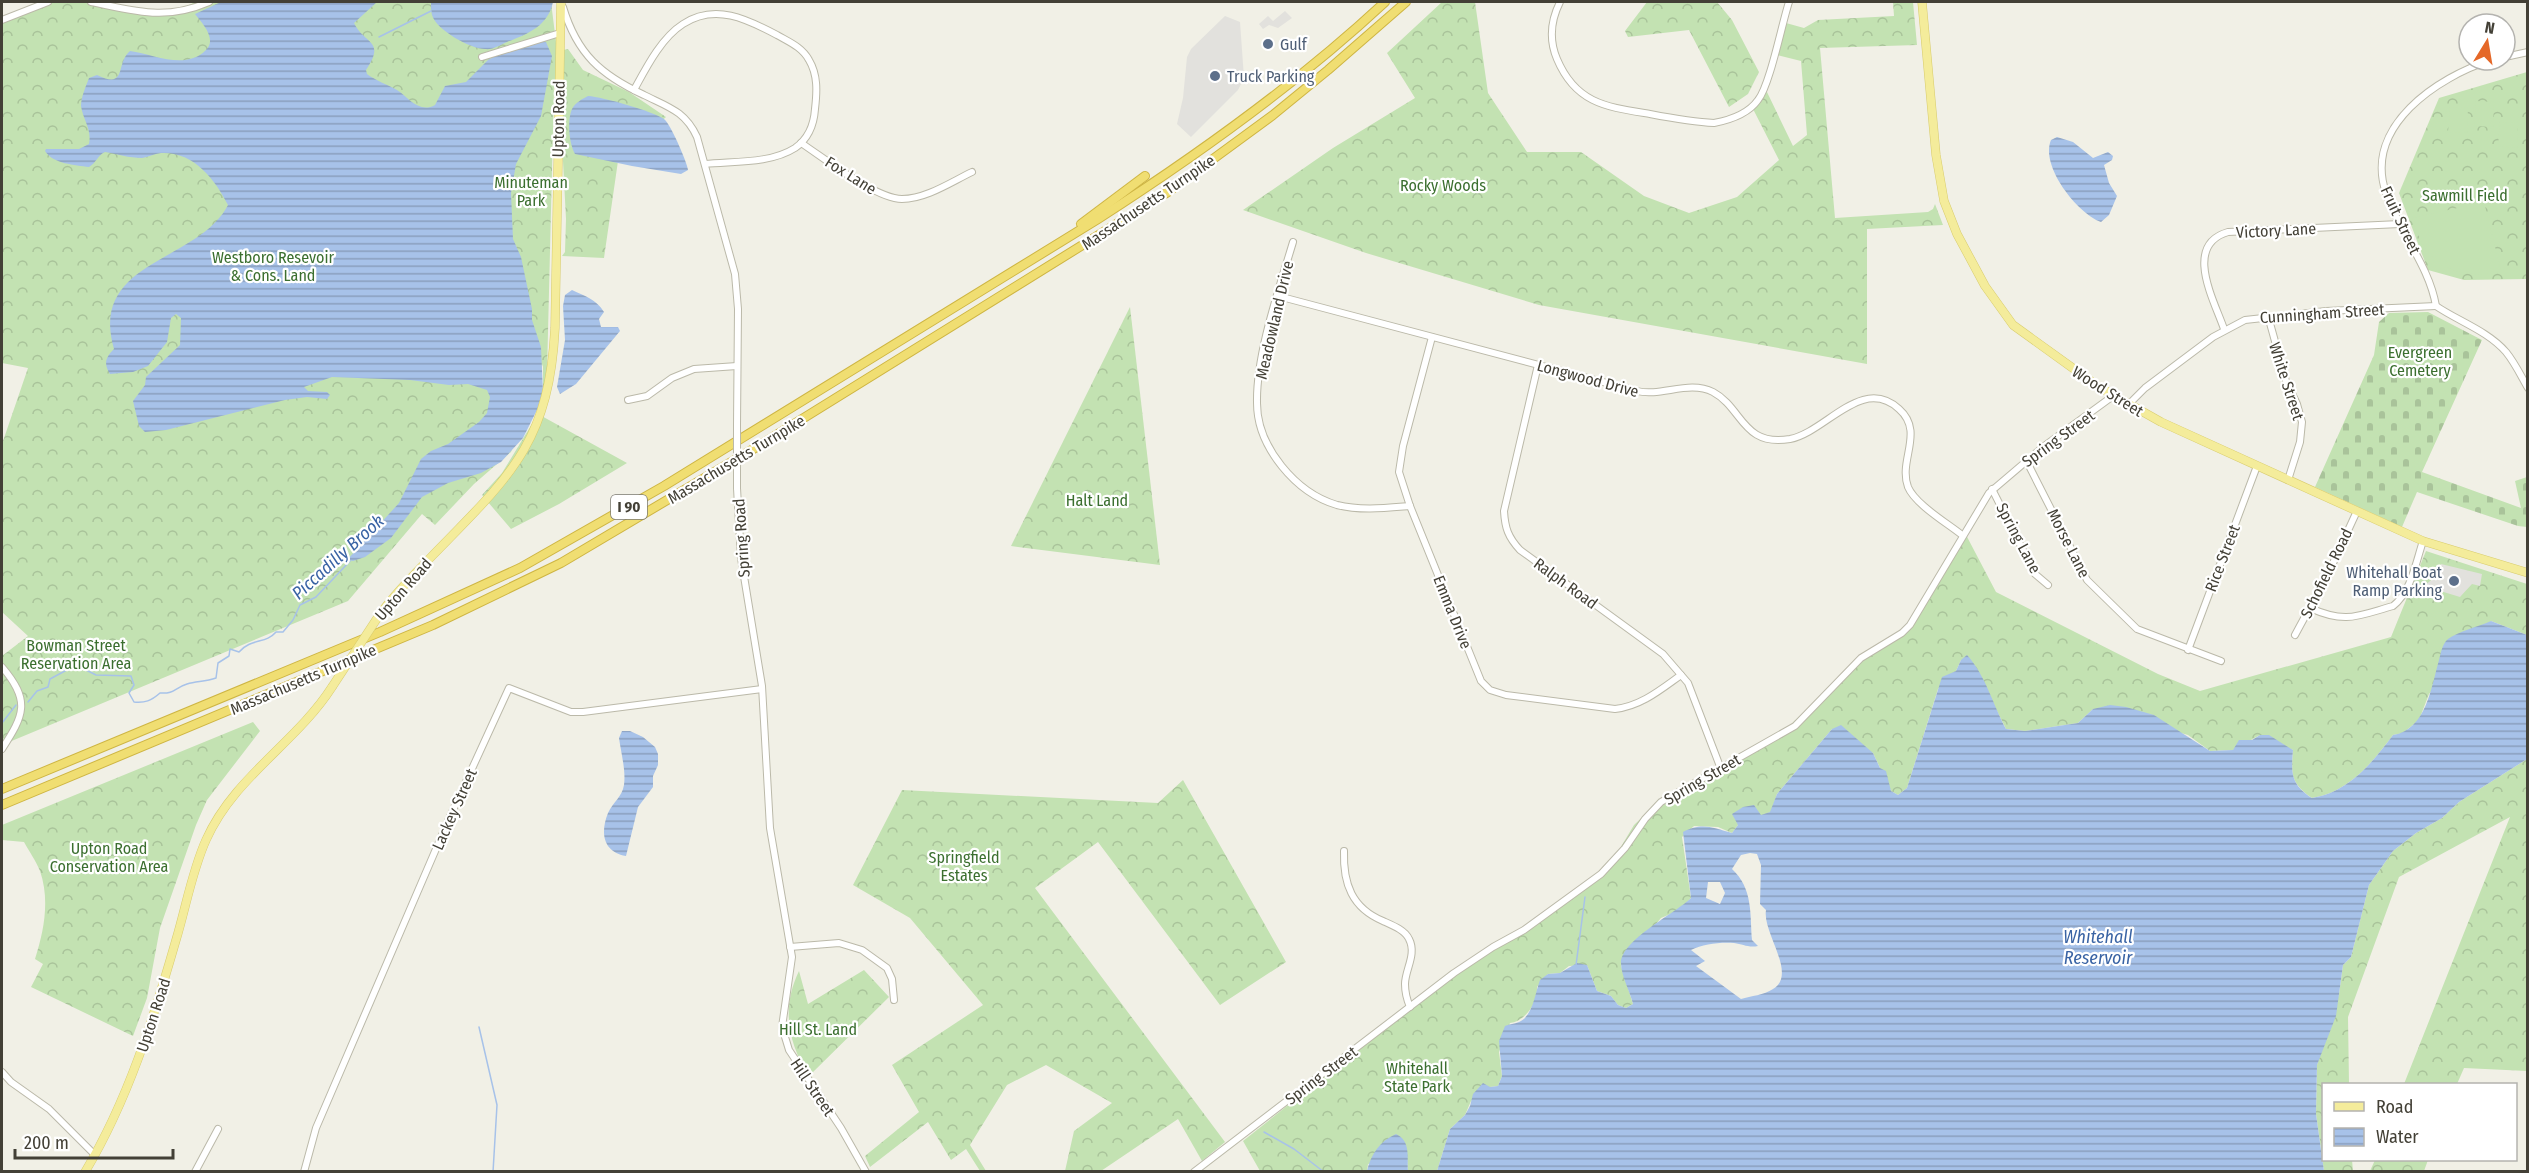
<svg xmlns="http://www.w3.org/2000/svg" width="2529" height="1173" viewBox="0 0 2529 1173" font-family="'Fira Sans Condensed',sans-serif">
	<style>
		.forest { fill: url(#forest-crowns) }
		.cemetery { fill: url(#cemetery-stones) }
		.pitch { fill: #c3e2b2 }
		.parking { fill: #e2e1dd }
		.water { fill: url(#water-rules); fill-rule: evenodd }
		.lines { fill: none; stroke-linecap: round; stroke-linejoin: round }
		.stream { stroke: #a7c2e9; stroke-width: 1.5 }
		.minor-casing { stroke: #bbb9a9; stroke-width: 8 }
		.major-casing { stroke: #d8cc6d; stroke-width: 9 }
		.highway-casing { stroke: #ceb543; stroke-width: 10 }
		.minor { stroke: #fff; stroke-width: 6 }
		.major { stroke: #f4ec9b; stroke-width: 8 }
		.highway { stroke: #f0de72; stroke-width: 8 }
		.minor-bridge-casing { stroke: #bbb9a9; stroke-width: 8; stroke-linecap: butt }
		.major-bridge-casing { stroke: #d8cc6d; stroke-width: 9; stroke-linecap: butt }
		.minor-bridge { stroke: #fff; stroke-width: 6 }
		.major-bridge { stroke: #f4ec9b; stroke-width: 8 }
		.service-dot { fill: #5c6f8a; stroke: #fff; stroke-width: 2 }
		.labels { text-anchor: middle; stroke-width: 4.5; stroke-linejoin: round; paint-order: stroke }
		.shield { fill: #fff; stroke: #7b7972; stroke-width: 1.5 }
		.shield-label { font-size: 15px; font-weight: bold; fill: #434036 }
		.service-label { font-size: 16px; fill: #4e5e75; stroke: #fff; text-anchor: start }
		.street-label { font-size: 16px; fill: #434036; stroke: #fff }
		.park-label { font-size: 16px; fill: #3b6f2f; stroke: #fff }
		.water-label { font-size: 18px; font-style: italic; fill: #3963a4; stroke: #fff }
	</style>
	<defs>
		<pattern id="forest-crowns" width="20" height="18" patternUnits="userSpaceOnUse" patternTransform="scale(1.5)"><rect width="20" height="18" fill="#c3e2b2"/><path d="M2 6a3 3 0 1 1 6 0M12 15a3 3 0 1 1 6 0" fill="none" stroke="#a9c39a"/></pattern>
		<pattern id="cemetery-stones" width="16" height="16" patternUnits="userSpaceOnUse" patternTransform="scale(1.5)"><rect width="16" height="16" fill="#c3e2b2"/><path d="M2 7V4a2 2 0 0 1 4 0v3zM10 15v-3a2 2 0 0 1 4 0v3z" fill="#a9c39a"/></pattern>
		<pattern id="water-rules" width="6" height="5" patternUnits="userSpaceOnUse" patternTransform="scale(1.5)"><rect width="6" height="5" fill="#a7c2e9"/><path d="M0 2.5h6" fill="none" stroke="#8a9fbe"/></pattern>
	</defs>
	<rect width="100%" height="100%" fill="#f1f0e6"/>
	<g class="forest">
		<polygon points="43,2 91,2 121,10 181,9 195,2 551,2 558,58 558,51 568,49 583,70 629,92 666,117 618,161 604,258 562,256 565,252 566,219 558,65 554,89 547,373 543,389 543,364 511,452 474,484 435,525 422,514 348,601 2,745 2,656 28,636 2,612 2,444 28,368 2,363 2,18"/>
		<polygon points="1442,2 1475,2 1488,93 1527,152 1581,152 1644,196 1689,213 1737,197 1779,160 1752,107 1766,90 1793,146 1807,135 1801,61 1777,55 1786,23 1804,28 1818,20 1894,16 1893,2 1913,2 1917,45 1820,48 1835,218 1928,212 1933,209 1935,204 1943,225 1867,229 1867,364 1539,305 1366,253 1243,210 1333,148 1415,98 1387,53"/>
		<polygon points="1647,2 1717,2 1732,20 1759,72 1748,94 1729,107 1689,30 1628,37 1625,31"/>
		<polygon points="2527,72 2527,279 2464,280 2428,270 2399,193 2439,98"/>
		<polygon points="1130,307 1160,565 1011,546"/>
		<polygon points="538,414 627,463 559,504 511,529 482,495 502,473"/>
		<path d="M1965 533 1996 592 2158 674 2200 691 2391 637 2426 551 2527 584V635L2491 621 2429 694 2419 720 2403 733 2393 735C2372 763 2349 792 2312 798 2291 783 2291 775 2293 750L2260 735 2233 750 2210 751 2188 735 2093 709 2078 723 2025 731 2006 729 1996 709 1961 660 1956 671 1938 689 1907 788 1898 795 1891 791 1873 753 1832 729 1777 794 1771 812 1738 825 1732 833 1718 827 1694 826 1682 837 1691 898 1680 910 1661 918 1621 966 1633 1004 1626 1008 1618 1005 1611 996 1597 991 1587 965 1569 966 1560 973 1548 974 1537 987C1538 1002 1526 1021 1510 1023L1499 1052 1502 1076 1498 1086 1490 1087 1471 1101 1465 1115 1450 1129 1437 1171H1408L1407 1158 1368 1164 1367 1172 1260 1171 1243 1141 1440 984 1582 891 1619 850 1634 825 1654 806 1784 731 1852 666 1914 623Z"/>
		<path d="M253 722 260 731 207 800 196 825 160 928 147 998 133 1036 31 987 43 964 35 959C44 931 50 900 40 871 36 861 29 851 24 842L2 840V825Z"/>
		<polygon points="2527,759 2527,1071 2464,1068 2457,1084 2404,1084 2510,817 2399,877 2348,1017 2349,1084 2324,1084 2324,1160 2352,1160 2353,1171 2324,1171 2316,1114 2317,1065 2339,994 2343,965 2351,957 2369,885 2393,851 2416,833 2442,818 2459,802"/>
		<polygon points="1183,780 1286,962 1220,1005 1098,842 1035,888 1225,1142 1202,1161 1178,1119 1101,1171 1065,1171 1074,1131 1112,1103 1046,1065 1007,1085 970,1145 986,1171 980,1171 966,1149 951,1160 928,1122 870,1167 865,1156 919,1112 892,1065 983,1005 910,918 853,885 902,790 1158,803"/>
		<path d="M864 970 889 997 809 1076C788 1043 781 1008 799 971L808 1004Z"/>
		<polygon points="2375,1160 2428,1160 2424,1171 2370,1171"/>
	</g>
	<polygon class="cemetery" points="2428,312 2482,340 2422,472 2521,508 2515,481 2527,477 2527,527 2518,526 2417,492 2402,527 2315,487 2374,355 2379,322 2389,313"/>
	<g class="pitch">
		<polygon points="2476,101 2494,102 2493,127 2474,126"/>
		<polygon points="2450,107 2468,108 2467,133 2448,132"/>
		<polygon points="2500,122 2518,123 2517,148 2498,146"/>
		<path d="M2480 203 2485 206 2501 271C2455 282 2425 264 2412 218Z"/>
	</g>
	<g class="parking">
		<polygon points="1285,11 1292,18 1278,28 1269,25 1263,29 1259,24 1268,16 1273,21"/>
		<polygon points="1225,16 1240,22 1244,78 1238,90 1191,137 1177,124 1183,98 1187,57 1191,49"/>
		<polygon points="2441,564 2482,574 2480,586 2472,584 2460,597 2424,586 2441,572"/>
	</g>
	<g class="water">
		<path d="M221 2H377L354 23C365 45 386 40 366 70L367 74C376 81 387 84 397 90 408 97 419 114 435 105L445 86 466 82 488 60 501 53 538 40 546 42 552 56 541 116 516 164 511 193 513 239 521 257 532 309V320L541 347 543 392 541 402 523 438 501 462 481 473 448 483 422 497 391 538 365 557 353 561 347 560 399 503 421 459 431 451 448 444 479 422 487 413 490 397 487 390 468 384 449 385 410 380 332 377 304 387 308 391 327 392 330 395 327 399 307 397 285 400 166 430 145 432 139 426 133 401 145 385 146 377 180 345 181 318 176 314 171 318 167 342 148 366 133 372 110 374C103 363 106 357 114 349 88 260 198 263 228 205 215 179 193 151 161 153 154 154 148 157 142 158 129 158 117 154 105 152 98 155 96 163 89 167 75 165 53 164 45 151L46 149H79L89 144C92 129 83 120 81 106 81 97 86 86 89 78L97 75C128 90 115 63 130 51 154 54 185 71 206 50 217 39 203 24 195 14Z"/>
		<path d="M431 2H553C548 26 528 34 507 42 500 45 493 50 485 49 471 49 436 30 432 15 431 11 431 5 431 2Z"/>
		<path d="M588 96C603 97 652 111 664 119 670 123 687 162 688 170L681 174 632 166 575 154C569 144 567 120 572 109 575 103 582 99 588 96Z"/>
		<path d="M2057 137 2073 142 2093 158 2108 152 2113 156 2112 160 2104 165 2109 183 2117 196 2109 215 2101 222C2077 213 2040 166 2051 140Z"/>
		<path d="M572 290C585 296 596 299 604 312L599 319 601 327H618L620 331 576 384 560 394 557 387 565 340 563 306 565 295Z"/>
		<path d="M2491 621 2527 635V759L2459 802 2442 818 2416 833 2393 851 2369 885 2351 957 2343 965 2336 1016 2317 1065 2316 1114 2324 1171H1437L1450 1129 1465 1115 1470 1106 1473 1094 1483 1083 1490 1087 1498 1086 1502 1076 1499 1041 1505 1026C1510 1024 1514 1024 1519 1022 1533 1016 1535 993 1540 980L1548 974 1560 973 1577 963 1587 965 1597 991 1611 996 1618 1005 1626 1008 1633 1004C1630 991 1621 976 1621 963 1621 940 1676 913 1691 898L1683 832C1702 822 1713 828 1732 833L1738 825 1732 814 1743 807 1754 805 1761 815 1770 812 1777 794 1832 729 1841 725 1873 753 1880 768 1886 771 1891 791 1898 795 1907 788 1942 677 1956 671 1961 660 1967 655C1986 676 1993 705 2006 729L2025 731 2078 723 2093 709 2110 705 2126 707 2154 715 2210 751 2233 750 2239 740H2252L2260 735H2269L2293 750C2291 774 2291 784 2312 798 2349 792 2372 763 2393 735 2426 730 2431 688 2439 660 2441 653 2442 644 2448 639 2457 632 2480 626 2491 621ZM1750 853 1757 854 1761 865 1760 904 1766 910C1762 933 1798 974 1773 989 1764 995 1751 996 1741 999L1696 966 1705 961 1691 950C1703 944 1720 942 1734 943 1743 944 1748 948 1758 946L1752 940C1750 914 1753 888 1732 869L1741 855ZM1708 882H1720L1725 893 1720 904 1706 898Z"/>
		<path d="M622 731H630L643 737 655 747 658 754V765L653 776V787L638 807 626 856C603 852 600 833 608 813 613 802 622 797 624 785 626 770 621 753 619 738Z"/>
		<path d="M1396 1134C1411 1141 1407 1157 1408 1171H1367C1371 1154 1380 1141 1396 1134Z"/>
	</g>
	<g class="lines">
		<g class="stream">
			<polyline points="379,37 431,11"/>
			<path d="M28 702 37 691 48 687 50 679 76 665 96 675 131 676 134 685 129 693 134 702C145 703 151 701 160 693 175 694 174 688 187 684 197 681 205 682 216 678L218 663 229 656 230 649 239 652C251 638 266 644 276 632H283L293 620 300 605 316 597 350 561"/>
			<polyline points="2,723 16,705"/>
			<polyline points="1576,965 1585,897"/>
			<polyline points="479,1027 497,1105 493,1172"/>
			<polyline points="1264,1132 1294,1149 1324,1172"/>
		</g>
		<g class="minor-casing">
			<g id="minor">
				<path d="M91 2C136 11 165 21 209 2"/>
				<path d="M1560 2C1551 20 1549 40 1557 59 1576 104 1607 107 1650 114 1671 118 1692 122 1714 123 1730 120 1748 114 1758 100 1770 85 1782 23 1789 2"/>
				<path d="M563 7C577 54 601 75 644 95 668 107 685 111 697 137L735 274 738 309 737 425"/>
				<polyline points="2,20 48,2"/>
				<polyline points="482,57 560,33"/>
				<polyline points="2505,57 2528,52"/>
				<path d="M2491 60C2438 77 2363 126 2386 193 2399 232 2429 265 2436 306 2458 321 2488 331 2506 352 2515 363 2521 376 2528 388"/>
				<path d="M634 90C646 68 661 38 683 24 715 3 747 19 777 35 789 42 802 47 809 60 818 75 817 92 815 109 814 124 808 139 795 148 770 164 733 161 705 164"/>
				<path d="M801 143C824 158 876 199 902 199 926 199 951 182 972 172"/>
				<path d="M1293 242C1279 289 1256 355 1257 403 1257 447 1296 493 1337 505 1361 511 1386 508 1410 506"/>
				<path d="M1278 296 1637 391C1661 397 1689 380 1713 392 1743 408 1742 447 1790 439 1826 432 1862 375 1899 409 1925 432 1898 460 1908 487 1915 504 1947 523 1962 535"/>
				<polyline points="2268,316 2286,381 2297,404 2302,422 2300,442 2288,480"/>
				<path d="M2224 329C2214 300 2183 245 2228 232L2400 224"/>
				<path d="M1432 337 1403 446 1399 472 1410 506 1481 681 1490 690 1506 695 1615 709C1641 706 1660 690 1681 675"/>
				<path d="M1538 365 1504 511C1505 528 1508 537 1520 550L1663 654 1688 683 1721 769"/>
				<polyline points="628,400 647,396 672,378 694,369 737,366"/>
				<polyline points="2128,405 2145,388 2213,337 2245,320 2326,311 2436,306"/>
				<polyline points="2026,460 2087,580 2137,629 2221,661"/>
				<polyline points="737,488 741,558 762,686 770,828 792,957 782,1027 789,1050 841,1128 866,1172"/>
				<polyline points="1992,489 2035,574 2048,585"/>
				<path d="M2310 608C2346 624 2357 616 2393 606 2411 592 2416 562 2423 541"/>
				<polyline points="2295,635 2328,574 2357,511"/>
				<polyline points="2188,650 2257,466"/>
				<path d="M2 667C31 701 24 715 2 749"/>
				<path d="M1344 851C1343 884 1352 908 1383 921 1392 925 1405 930 1409 939 1417 954 1405 970 1405 984 1405 992 1407 1000 1410 1007"/>
				<polyline points="790,947 839,943 862,950 887,968 892,979 894,1000"/>
				<polyline points="2,1072 11,1082 49,1109 95,1155"/>
				<polyline points="195,1172 218,1129"/>
				<polyline points="304,1172 316,1128 448,821 509,688 571,712 583,712 762,689"/>
				<polyline points="1194,1172 1454,973 1493,947 1524,930 1601,874 1625,848 1645,819 1661,802 1795,726 1861,658 1902,633 1910,625 1989,493 2043,447 2113,396"/>
			</g>
		</g>
		<g class="major-casing">
			<g id="major">
				<polyline points="1922,2 1936,155 1944,201 1957,234 1985,286 2013,325 2099,387 2161,422 2423,541 2528,573"/>
				<path d="M378 617C394 594 414 575 433 555 509 477 549 444 555 328L561 2"/>
				<path d="M85 1172C128 1100 153 1020 176 940 186 907 192 871 206 840 234 777 296 743 332 687"/>
			</g>
		</g>
		<g class="highway-casing">
			<g id="highway">
				<polyline points="1081,224 1145,176"/>
				<path d="M2 789 380 632 520 568 664 486 1098 219C1199 154 1297 84 1385 2"/>
				<polyline points="2,805 433,625 561,563 765,442 1168,192 1273,115 1328,70 1406,2"/>
			</g>
		</g>
		<use href="#minor" class="minor"/>
		<use href="#major" class="major"/>
		<use href="#highway" class="highway"/>
		<g class="minor-bridge-casing">
			<polyline id="minor-bridge" points="737,425 737,488"/>
		</g>
		<g class="major-bridge-casing">
			<polyline id="major-bridge" points="332,687 378,617"/>
		</g>
		<use href="#minor-bridge" class="minor-bridge"/>
		<use href="#major-bridge" class="major-bridge"/>
	</g>
	<g class="service-dot">
		<circle cx="1268" cy="44" r="6"/>
		<circle cx="1215" cy="76" r="6"/>
		<circle cx="2454" cy="581" r="6"/>
	</g>
	<g class="labels">
		<rect class="shield" x="611" y="495" width="36" height="24" rx="4.5"/>
		<g class="shield-label">
			<text x="629" y="512">I 90</text>
		</g>
		<g class="service-label">
			<text x="1280" y="50">Gulf</text>
			<text x="1227" y="82">Truck Parking</text>
			<text x="2442" y="578" text-anchor="end">Whitehall Boat<tspan x="2442" dy="18">Ramp Parking</tspan></text>
		</g>
		<g class="street-label">
			<text transform="translate(558 119) rotate(-89)" y="6">Upton Road</text>
			<text transform="translate(851 175) rotate(32)" y="6">Fox Lane</text>
			<text transform="translate(1148 202) rotate(-34)" y="6">Massachusetts Turnpike</text>
			<text transform="translate(2401 220) rotate(65)" y="6">Fruit Street</text>
			<text transform="translate(2276 230) rotate(-3)" y="6">Victory Lane</text>
			<text transform="translate(2322 313) rotate(-4)" y="6">Cunningham Street</text>
			<text transform="translate(1274 320) rotate(-77)" y="6">Meadowland Drive</text>
			<text transform="translate(1588 378) rotate(15)" y="6">Longwood Drive</text>
			<text transform="translate(2287 381) rotate(72)" y="6">White Street</text>
			<text transform="translate(2108 391) rotate(32)" y="6">Wood Street</text>
			<text transform="translate(2058 438) rotate(-36)" y="6">Spring Street</text>
			<text transform="translate(736 459) rotate(-31)" y="6">Massachusetts Turnpike</text>
			<text transform="translate(741 538) rotate(-94)" y="6">Spring Road</text>
			<text transform="translate(2019 538) rotate(62)" y="6">Spring Lane</text>
			<text transform="translate(2069 543) rotate(63)" y="6">Morse Lane</text>
			<text transform="translate(2222 558) rotate(-69)" y="6">Rice Street</text>
			<text transform="translate(2326 573) rotate(-64)" y="6">Schofield Road</text>
			<text transform="translate(1566 583) rotate(36)" y="6">Ralph Road</text>
			<text transform="translate(403 589) rotate(-49)" y="6">Upton Road</text>
			<text transform="translate(1453 612) rotate(68)" y="6">Emma Drive</text>
			<text transform="translate(303 679) rotate(-23)" y="6">Massachusetts Turnpike</text>
			<text transform="translate(1702 779) rotate(-30)" y="6">Spring Street</text>
			<text transform="translate(454 809) rotate(-66)" y="6">Lackey Street</text>
			<text transform="translate(153 1015) rotate(-72)" y="6">Upton Road</text>
			<text transform="translate(1321 1075) rotate(-37)" y="6">Spring Street</text>
			<text transform="translate(813 1087) rotate(56)" y="6">Hill Street</text>
		</g>
		<g class="park-label">
			<text x="531" y="188">Minuteman<tspan x="531" dy="18">Park</tspan></text>
			<text x="1443" y="191">Rocky Woods</text>
			<text x="2465" y="201">Sawmill Field</text>
			<text x="273" y="263">Westboro Resevoir<tspan x="273" dy="18">&amp; Cons. Land</tspan></text>
			<text x="2420" y="358">Evergreen<tspan x="2420" dy="18">Cemetery</tspan></text>
			<text x="1097" y="506">Halt Land</text>
			<text x="76" y="651">Bowman Street<tspan x="76" dy="18">Reservation Area</tspan></text>
			<text x="109" y="854">Upton Road<tspan x="109" dy="18">Conservation Area</tspan></text>
			<text x="964" y="863">Springfield<tspan x="964" dy="18">Estates</tspan></text>
			<text x="818" y="1035">Hill St. Land</text>
			<text x="1417" y="1074">Whitehall<tspan x="1417" dy="18">State Park</tspan></text>
		</g>
		<g class="water-label">
			<text transform="translate(338 557) rotate(-42)" y="6">Piccadilly Brook</text>
			<text x="2098" y="943">Whitehall<tspan x="2098" dy="21">Reservoir</tspan></text>
		</g>
	</g>
	<rect width="2529" height="1173" fill="none" stroke="#434036" stroke-width="6"/>
	<rect x="2322" y="1083" width="195" height="78" fill="#ffffff" stroke="#b4b3af" stroke-width="1.5"/>
	<rect x="2334" y="1102" width="30" height="9" fill="#f4ec9b" stroke="#b4b3af" stroke-width="1.5"/>
	<text x="2376" y="1113" font-size="18" fill="#434036">Road</text>
	<rect x="2334" y="1128" width="30" height="18" fill="url(#water-rules)" stroke="#b4b3af" stroke-width="1.5"/>
	<text x="2376" y="1143" font-size="18" fill="#434036">Water</text>
	<g transform="translate(2487 42) rotate(11)"><circle r="28" fill="#ffffff" stroke="#b4b3af" stroke-width="1.5"/>
	<path d="M0-4.5L10 22L0 15L-10 22Z" fill="#e56828"/>
	<text y="-9" font-size="16" font-weight="bold" text-anchor="middle" fill="#434036">N</text>
	</g>
	<path d="M15 1149v9h158v-9" fill="none" stroke="#434036" stroke-width="3"/>
	<text x="24" y="1149" font-size="18" fill="#434036" stroke="#ffffff" stroke-width="4.5" paint-order="stroke">200 m</text>
</svg>
